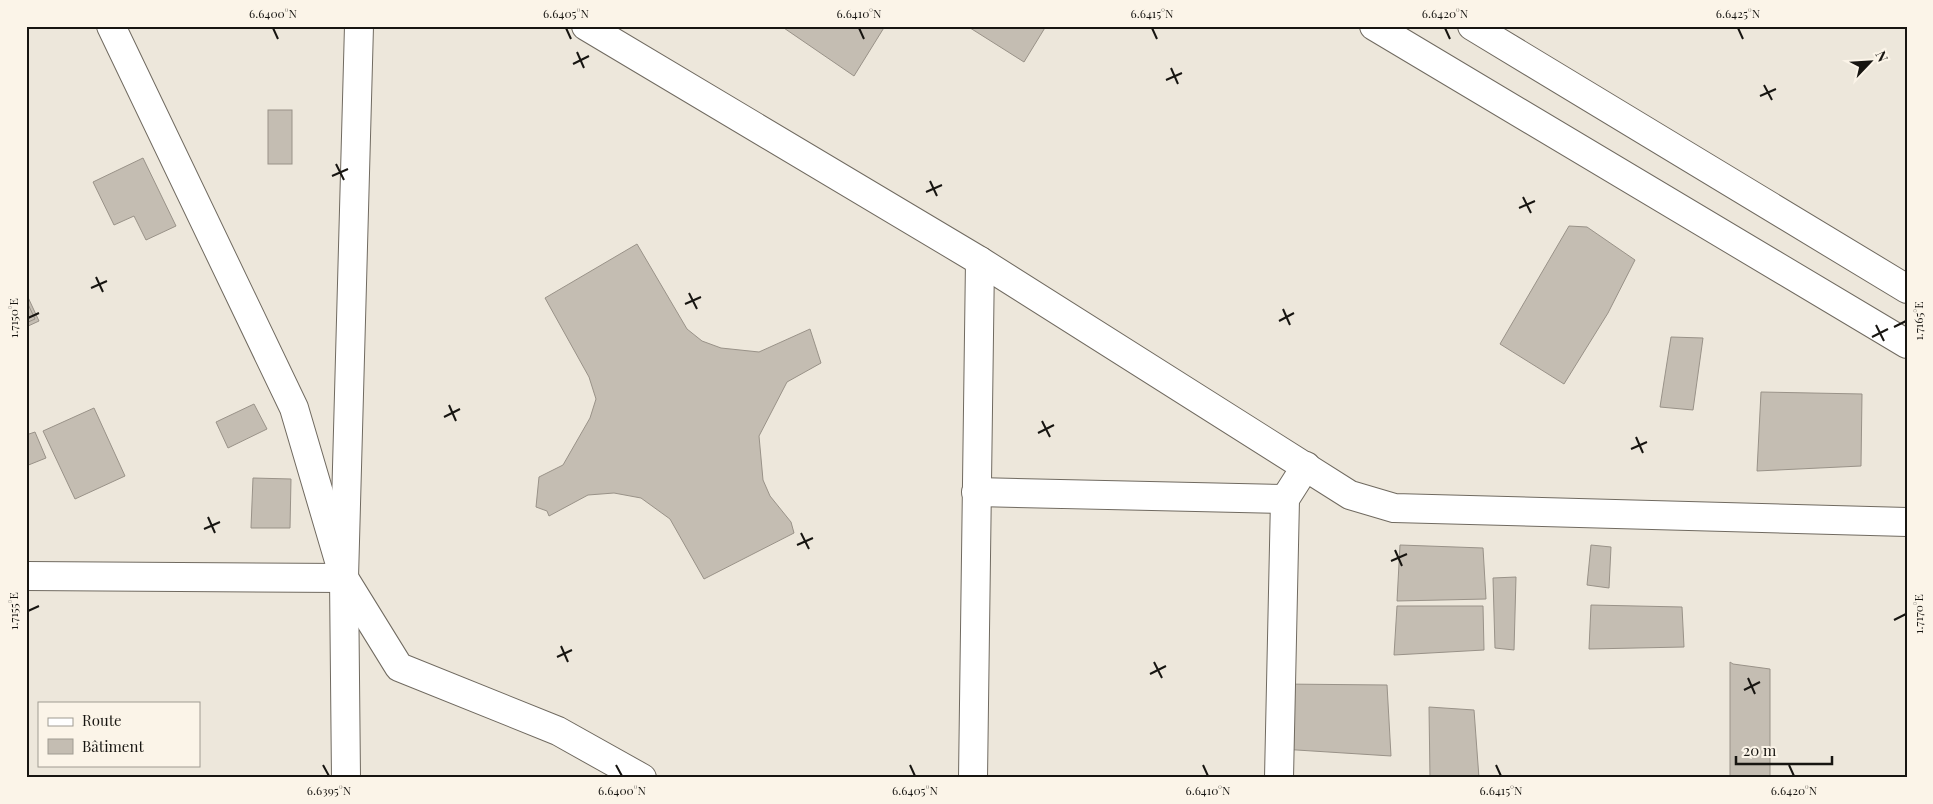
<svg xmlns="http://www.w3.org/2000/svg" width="1933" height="804" viewBox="0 0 1933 804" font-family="'Playfair Display',serif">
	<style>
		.building { fill: #c4bdb2; stroke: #999288 }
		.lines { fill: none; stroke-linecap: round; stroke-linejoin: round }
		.street-casing { stroke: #706a60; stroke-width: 30 }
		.secondary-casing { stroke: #706a60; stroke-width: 30 }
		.street { stroke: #fff; stroke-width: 28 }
		.secondary { stroke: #fff; stroke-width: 28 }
		.ticks { fill: none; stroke: #171511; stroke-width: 2 }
		.neatline { fill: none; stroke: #171511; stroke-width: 2 }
		.ticks-label { font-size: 12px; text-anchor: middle; fill: #171511 }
	</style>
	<rect width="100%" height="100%" fill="#ede7db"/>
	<g class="building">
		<polygon points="781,26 885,26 854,76"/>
		<polygon points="967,26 1046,26 1024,62"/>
		<rect x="268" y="110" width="24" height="54"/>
		<polygon points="143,158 176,226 146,240 134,216 114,225 93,182"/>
		<polygon points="1569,226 1587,227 1635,260 1608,313 1564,384 1500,344"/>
		<polygon points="637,244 687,329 702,341 721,348 759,352 810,329 821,363 787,382 759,436 763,480 770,496 791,522 794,533 704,579 670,519 641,498 614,493 588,495 549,516 547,511 536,507 539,477 563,465 590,418 596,399 589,377 545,298"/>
		<polygon points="26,293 39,321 26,327"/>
		<polygon points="26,300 35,319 26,323"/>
		<polygon points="1671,337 1703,338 1693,410 1660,407"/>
		<polygon points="1761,392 1862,394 1861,466 1757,471"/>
		<polygon points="254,404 267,429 228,448 216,422"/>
		<polygon points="94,408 125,476 75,499 43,431"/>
		<polygon points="35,432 46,458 26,466 26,435"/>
		<polygon points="253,478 291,479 290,528 251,528"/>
		<polygon points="1400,545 1483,548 1486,599 1397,601"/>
		<polygon points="1591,545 1611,547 1609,588 1587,585"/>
		<polygon points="1516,577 1514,650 1495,648 1493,578"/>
		<polygon points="1591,605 1682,607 1684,647 1589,649"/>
		<polygon points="1397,606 1483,606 1484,650 1394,655"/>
		<polygon points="1730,662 1733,664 1770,669 1770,778 1730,778"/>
		<polygon points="1280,684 1387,685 1391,756 1281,749"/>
		<polygon points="1429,707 1474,710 1479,778 1430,778"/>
	</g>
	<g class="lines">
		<g class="street-casing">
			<g id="street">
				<polyline points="111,26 294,408 342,571"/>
				<polyline points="586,26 980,261 1350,495 1394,508 1907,522"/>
				<polyline points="1374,26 1907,344"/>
				<polyline points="1472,26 1907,289"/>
				<polyline points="976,492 1285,499"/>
				<polyline points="26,576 344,578 399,667 558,731 642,778"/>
				<polyline points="973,778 980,261"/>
				<polyline points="1279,778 1285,499 1306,466"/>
			</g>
		</g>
		<g class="secondary-casing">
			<polyline id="secondary" points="346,778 344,578 359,26"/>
		</g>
		<use href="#street" class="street"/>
		<use href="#secondary" class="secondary"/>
	</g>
	<path class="ticks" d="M273 28 278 39M566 28 571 39M859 28 864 39M1152 28 1157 39M1445 28 1450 39M1738 28 1743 39M577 52 584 68M573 64 589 56M1171 68 1178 84M1166 80 1182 73M1764 85 1772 100M1760 96 1776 89M336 164 344 180M332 176 348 169M930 181 937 196M926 192 942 185M1523 197 1531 213M1519 208 1535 201M96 277 103 292M91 288 107 281M689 293 697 309M685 304 701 297M1283 309 1290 325M28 318 39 313M1279 321 1294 313M1876 325 1884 341M1894 327 1906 321M1872 337 1888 329M449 405 456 421M444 417 460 409M1042 421 1050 437M1038 433 1054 425M1636 437 1643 453M1631 449 1647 442M208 517 215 533M204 529 220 522M801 533 809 549M797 545 813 538M1395 550 1402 566M1391 561 1407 554M28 611 39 606M1894 620 1906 614M561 646 568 662M557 657 572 650M1154 662 1162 678M1150 674 1166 666M1748 678 1755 694M1744 690 1760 682M323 765 329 776M616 765 622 776M910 765 915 776M1203 765 1208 776M1496 765 1501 776M1789 765 1794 776"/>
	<rect width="1933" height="804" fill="none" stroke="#fbf4e8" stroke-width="55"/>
	<rect x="38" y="702" width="162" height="65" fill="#fbf4e8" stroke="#a09b92"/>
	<rect x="48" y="718" width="25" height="8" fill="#ffffff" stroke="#a09b92"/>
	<text x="82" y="726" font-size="15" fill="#171511">Route</text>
	<rect x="48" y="739" width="25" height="15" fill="#c4bdb2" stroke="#a09b92"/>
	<text x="82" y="752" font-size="15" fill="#171511">Bâtiment</text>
	<g transform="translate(1870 62) rotate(65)" stroke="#fbf4e8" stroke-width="4" paint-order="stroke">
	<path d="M0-4L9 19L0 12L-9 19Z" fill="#171511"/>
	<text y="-8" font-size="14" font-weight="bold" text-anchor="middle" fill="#171511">N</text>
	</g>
	<path d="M1736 756v8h96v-8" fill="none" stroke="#171511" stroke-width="2.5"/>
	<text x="1743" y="756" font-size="15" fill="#171511" stroke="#fbf4e8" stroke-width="4" paint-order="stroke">20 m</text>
	<rect x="28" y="28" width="1878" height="748" class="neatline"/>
	<g class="ticks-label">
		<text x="273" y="18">6.6400°N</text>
		<text x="566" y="18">6.6405°N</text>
		<text x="859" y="18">6.6410°N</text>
		<text x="1152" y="18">6.6415°N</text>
		<text x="1445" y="18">6.6420°N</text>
		<text x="1738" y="18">6.6425°N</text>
		<text transform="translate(14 318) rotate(-90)" y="4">1.7150°E</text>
		<text transform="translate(1919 321) rotate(-90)" y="4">1.7165°E</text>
		<text transform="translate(14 611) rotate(-90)" y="4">1.7155°E</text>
		<text transform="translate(1919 614) rotate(-90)" y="4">1.7170°E</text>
		<text x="329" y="795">6.6395°N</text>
		<text x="622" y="795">6.6400°N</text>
		<text x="915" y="795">6.6405°N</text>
		<text x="1208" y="795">6.6410°N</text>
		<text x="1501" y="795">6.6415°N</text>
		<text x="1794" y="795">6.6420°N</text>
	</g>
</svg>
